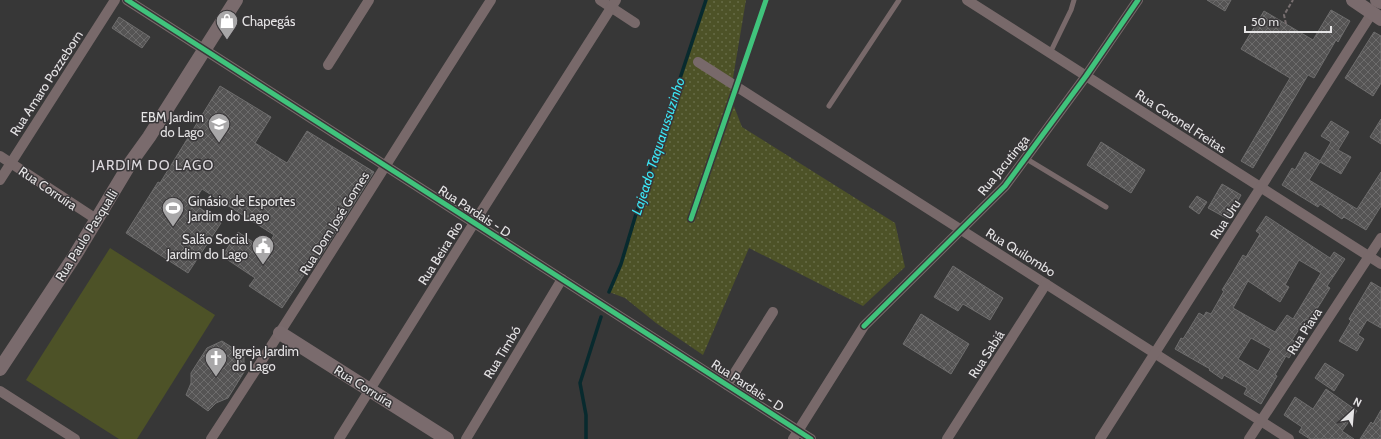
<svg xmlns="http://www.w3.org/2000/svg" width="1381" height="439" viewBox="0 0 1381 439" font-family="Cabin,sans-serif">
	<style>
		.grass { fill: url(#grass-dots) }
		.park { fill: #4d5227 }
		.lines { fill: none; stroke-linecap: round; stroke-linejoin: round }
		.stream { stroke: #082a2e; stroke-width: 3.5 }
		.building { fill: url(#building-cross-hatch); stroke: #6e6d6d; fill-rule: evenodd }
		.path { stroke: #786f70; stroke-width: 2; stroke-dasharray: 4 2; stroke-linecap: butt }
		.lane { stroke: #78696a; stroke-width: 5 }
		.street { stroke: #78696a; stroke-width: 10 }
		.secondary { stroke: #7a6b6d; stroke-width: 14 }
		.cycleway-casing { stroke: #383638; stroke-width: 8 }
		.cycleway { stroke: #40c37c; stroke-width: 5 }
		.labels { text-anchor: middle; stroke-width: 3; stroke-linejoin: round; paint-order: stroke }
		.poi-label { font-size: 13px; fill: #e5e4e5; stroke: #383638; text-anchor: start }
		.street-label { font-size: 13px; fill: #e5e4e5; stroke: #383638 }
		.water-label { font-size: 14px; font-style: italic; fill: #3be6f4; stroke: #383638 }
		.neighbourhood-label { font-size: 14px; letter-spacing: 1px; fill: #dcd9dd; stroke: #383638 }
	</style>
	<defs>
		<pattern id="grass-dots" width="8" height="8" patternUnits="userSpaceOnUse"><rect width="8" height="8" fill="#4d5227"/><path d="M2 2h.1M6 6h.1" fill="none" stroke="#666b46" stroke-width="1.8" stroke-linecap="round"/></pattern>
		<pattern id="building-cross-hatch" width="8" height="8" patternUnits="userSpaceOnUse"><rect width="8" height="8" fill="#555454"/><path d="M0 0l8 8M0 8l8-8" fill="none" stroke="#6d6c6c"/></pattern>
	</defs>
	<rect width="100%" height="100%" fill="#373737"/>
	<polygon class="grass" points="706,0 746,0 730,96 742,127 895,223 905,267 863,306 749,248 703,355 656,323 625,298 609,292 621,264 645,184"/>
	<polygon class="park" points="110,248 215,315 137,439 119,439 26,380"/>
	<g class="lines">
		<g class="stream">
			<polyline points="609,292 621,264 645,184 706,0"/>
			<polyline points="586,439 586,415 580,383 601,317"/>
		</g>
	</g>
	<g class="building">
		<polygon points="1207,0 1231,0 1225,11"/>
		<polygon points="1331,10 1350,21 1338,42 1336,40 1314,78 1308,75 1253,168 1241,161 1290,78 1241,49 1264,11 1313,40"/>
		<polygon points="119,17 150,37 142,48 112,28"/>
		<polygon points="1374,32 1381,36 1381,83 1373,96 1345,78"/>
		<polygon points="220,86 271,117 255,143 287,163 307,131 374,172 313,268 310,266 282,308 249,286 255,278 222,256 238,232 265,250 274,235 202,189 193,203 221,223 188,273 126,233 158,182 160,183"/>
		<polygon points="1381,119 1381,144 1370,137"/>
		<polygon points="1331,121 1349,132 1338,150 1351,157 1341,174 1320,162 1309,180 1357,209 1381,172 1381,206 1366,230 1344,217 1342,219 1320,204 1318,207 1282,185 1292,168 1295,170 1305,152 1320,161 1331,142 1321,136"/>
		<polygon points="1101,142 1145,170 1131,193 1087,165"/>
		<polygon points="1222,184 1241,195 1228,219 1208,208"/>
		<polygon points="1197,196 1207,202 1199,214 1189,207"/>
		<path d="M1266 216 1330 258 1334 252 1345 259 1327 286 1330 288 1322 301 1309 321 1306 319 1292 340 1298 343 1289 358 1286 356 1275 375 1277 376 1261 404 1244 394 1247 388 1224 375 1222 379 1209 370 1210 369 1175 349 1181 338 1183 339 1199 313 1204 316 1206 312 1211 314 1224 291 1222 290 1232 274 1243 255 1246 257 1260 234 1256 231ZM1299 260 1321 273 1293 319 1287 315 1275 332 1233 308 1248 281 1280 302 1289 287 1285 285ZM1251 338 1271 349 1258 371 1238 359Z"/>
		<polygon points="953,266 1003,298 990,320 963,304 958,311 934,297"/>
		<polygon points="1371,282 1381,288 1381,328 1367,320 1358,335 1364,339 1357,351 1339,341 1351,321 1349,319"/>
		<polygon points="921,314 969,344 951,374 903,344"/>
		<polygon points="222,341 244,355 244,372 228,398 216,403 208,411 186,395 191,383 191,373 207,348"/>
		<polygon points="1325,363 1344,375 1334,391 1315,378"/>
		<polygon points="1326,389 1357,411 1342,431 1354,439 1310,439 1299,432 1302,427 1284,415 1295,397 1313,409"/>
		<polygon points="1381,410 1381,439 1360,439 1371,422 1373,424"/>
	</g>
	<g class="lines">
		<polyline class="path" points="1286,24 1284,15 1293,0"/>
		<g class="lane">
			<polyline points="1050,53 1071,10 1074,0"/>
			<polyline points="829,106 899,0"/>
			<polyline points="1025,158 1106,207"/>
		</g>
		<g class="street">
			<polyline points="127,0 811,439"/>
			<polyline points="600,0 635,23"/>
			<polyline points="967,0 1381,264"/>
			<polyline points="698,62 1289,439"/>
			<polyline points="328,65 369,0"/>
			<polyline points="0,156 96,219"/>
			<polyline points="0,180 115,0"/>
			<polyline points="727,385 773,312"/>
			<polyline points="0,391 75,439"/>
			<path d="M211 439C306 294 397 146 491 0"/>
			<polyline points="339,439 474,223 616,0"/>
			<polyline points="466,439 562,279"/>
			<polyline points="793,439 864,326 1005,186 1086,76 1138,0"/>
			<polyline points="947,439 1046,284"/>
			<polyline points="1100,439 1372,13"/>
			<polyline points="1249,439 1381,238"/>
		</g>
		<g class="secondary">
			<polyline points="1353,0 1381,19"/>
			<polyline points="1377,0 1381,2"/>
			<polyline points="280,333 447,439"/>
			<polyline points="0,369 74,257 131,162 149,137 236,0"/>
		</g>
		<g class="cycleway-casing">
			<g id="cycleway">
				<polyline points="127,0 811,439"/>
				<polyline points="691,219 766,0"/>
				<polyline points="864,326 1005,186 1086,76 1138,0"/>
			</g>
		</g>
		<use href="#cycleway" class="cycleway"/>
	</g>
	<defs>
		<g id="shop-pin" transform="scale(1.15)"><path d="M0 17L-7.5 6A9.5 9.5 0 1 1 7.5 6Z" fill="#a8a7a8" stroke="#383638"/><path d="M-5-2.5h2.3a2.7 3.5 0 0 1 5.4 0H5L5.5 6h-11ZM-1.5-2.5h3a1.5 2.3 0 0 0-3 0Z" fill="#fff"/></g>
		<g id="school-pin" transform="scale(1.15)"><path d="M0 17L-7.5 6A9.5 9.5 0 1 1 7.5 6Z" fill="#a8a7a8" stroke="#383638"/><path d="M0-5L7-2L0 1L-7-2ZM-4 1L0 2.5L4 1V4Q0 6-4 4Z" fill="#fff"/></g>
		<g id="stadium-pin" transform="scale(1.15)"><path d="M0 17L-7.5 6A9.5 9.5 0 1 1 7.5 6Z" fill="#a8a7a8" stroke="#383638"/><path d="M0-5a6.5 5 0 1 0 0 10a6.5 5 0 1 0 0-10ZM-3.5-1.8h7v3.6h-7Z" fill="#fff"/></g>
		<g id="civic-pin" transform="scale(1.15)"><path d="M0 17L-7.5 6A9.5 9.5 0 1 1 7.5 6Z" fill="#a8a7a8" stroke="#383638"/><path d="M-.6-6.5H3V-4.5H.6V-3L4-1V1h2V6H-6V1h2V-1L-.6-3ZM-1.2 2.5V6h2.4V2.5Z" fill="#fff"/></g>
		<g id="church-pin" transform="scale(1.15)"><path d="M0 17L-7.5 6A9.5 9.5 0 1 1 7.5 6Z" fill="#a8a7a8" stroke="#383638"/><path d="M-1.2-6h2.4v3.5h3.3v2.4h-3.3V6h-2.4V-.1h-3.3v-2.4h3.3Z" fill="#fff"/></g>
	</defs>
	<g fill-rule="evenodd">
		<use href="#shop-pin" x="227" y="21"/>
		<use href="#school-pin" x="219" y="124"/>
		<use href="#stadium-pin" x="173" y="208"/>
		<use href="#civic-pin" x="263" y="246"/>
		<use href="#church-pin" x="216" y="358"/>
	</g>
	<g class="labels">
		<g class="poi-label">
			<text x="242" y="26">Chapegás</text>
			<text x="204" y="122" text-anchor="end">EBM Jardim<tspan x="204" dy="15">do Lago</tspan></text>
			<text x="188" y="206">Ginásio de Esportes<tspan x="188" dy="15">Jardim do Lago</tspan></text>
			<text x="248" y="244" text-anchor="end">Salão Social<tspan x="248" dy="15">Jardim do Lago</tspan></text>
			<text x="232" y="356">Igreja Jardim<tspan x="232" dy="15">do Lago</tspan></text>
		</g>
		<g class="street-label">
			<text transform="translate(46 83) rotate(-57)" y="5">Rua Amaro Pozzeborn</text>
			<text transform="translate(1181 121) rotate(33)" y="5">Rua Coronel Freitas</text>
			<text transform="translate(1003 165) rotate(-51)" y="5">Rua Jacutinga</text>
			<text transform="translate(48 188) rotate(34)" y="5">Rua Corruíra</text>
			<text transform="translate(475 211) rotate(33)" y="5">Rua Pardais - D</text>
			<text transform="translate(1225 219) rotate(-57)" y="5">Rua Uru</text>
			<text transform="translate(334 223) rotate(-58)" y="5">Rua Dom José Gomes</text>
			<text transform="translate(86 235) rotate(-58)" y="5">Rua Paulo Pasqualli</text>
			<text transform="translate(1021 252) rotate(32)" y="5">Rua Quilombo</text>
			<text transform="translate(440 253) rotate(-58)" y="5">Rua Beira Rio</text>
			<text transform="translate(1304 331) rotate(-57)" y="5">Rua Piava</text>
			<text transform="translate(502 352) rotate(-59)" y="5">Rua Timbó</text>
			<text transform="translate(986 354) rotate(-57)" y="5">Rua Sabiá</text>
			<text transform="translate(748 385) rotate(33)" y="5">Rua Pardais - D</text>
			<text transform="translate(364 386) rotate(32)" y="5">Rua Corruíra</text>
		</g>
		<g class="water-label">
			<text transform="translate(658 146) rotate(-72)" y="5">Lajeado Taquarussuzinho</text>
		</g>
		<g class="neighbourhood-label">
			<text x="153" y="170">JARDIM DO LAGO</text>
		</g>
	</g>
	<g transform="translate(1353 411) rotate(26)" stroke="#383638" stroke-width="3" paint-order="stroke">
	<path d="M0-3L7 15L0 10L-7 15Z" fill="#e5e4e5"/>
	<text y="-6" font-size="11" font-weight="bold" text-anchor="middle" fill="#e5e4e5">N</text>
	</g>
	<path d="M1245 26v6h86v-6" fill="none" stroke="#e5e4e5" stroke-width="2"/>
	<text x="1251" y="26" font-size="12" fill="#e5e4e5" stroke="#383638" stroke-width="3" paint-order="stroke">50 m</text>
</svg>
